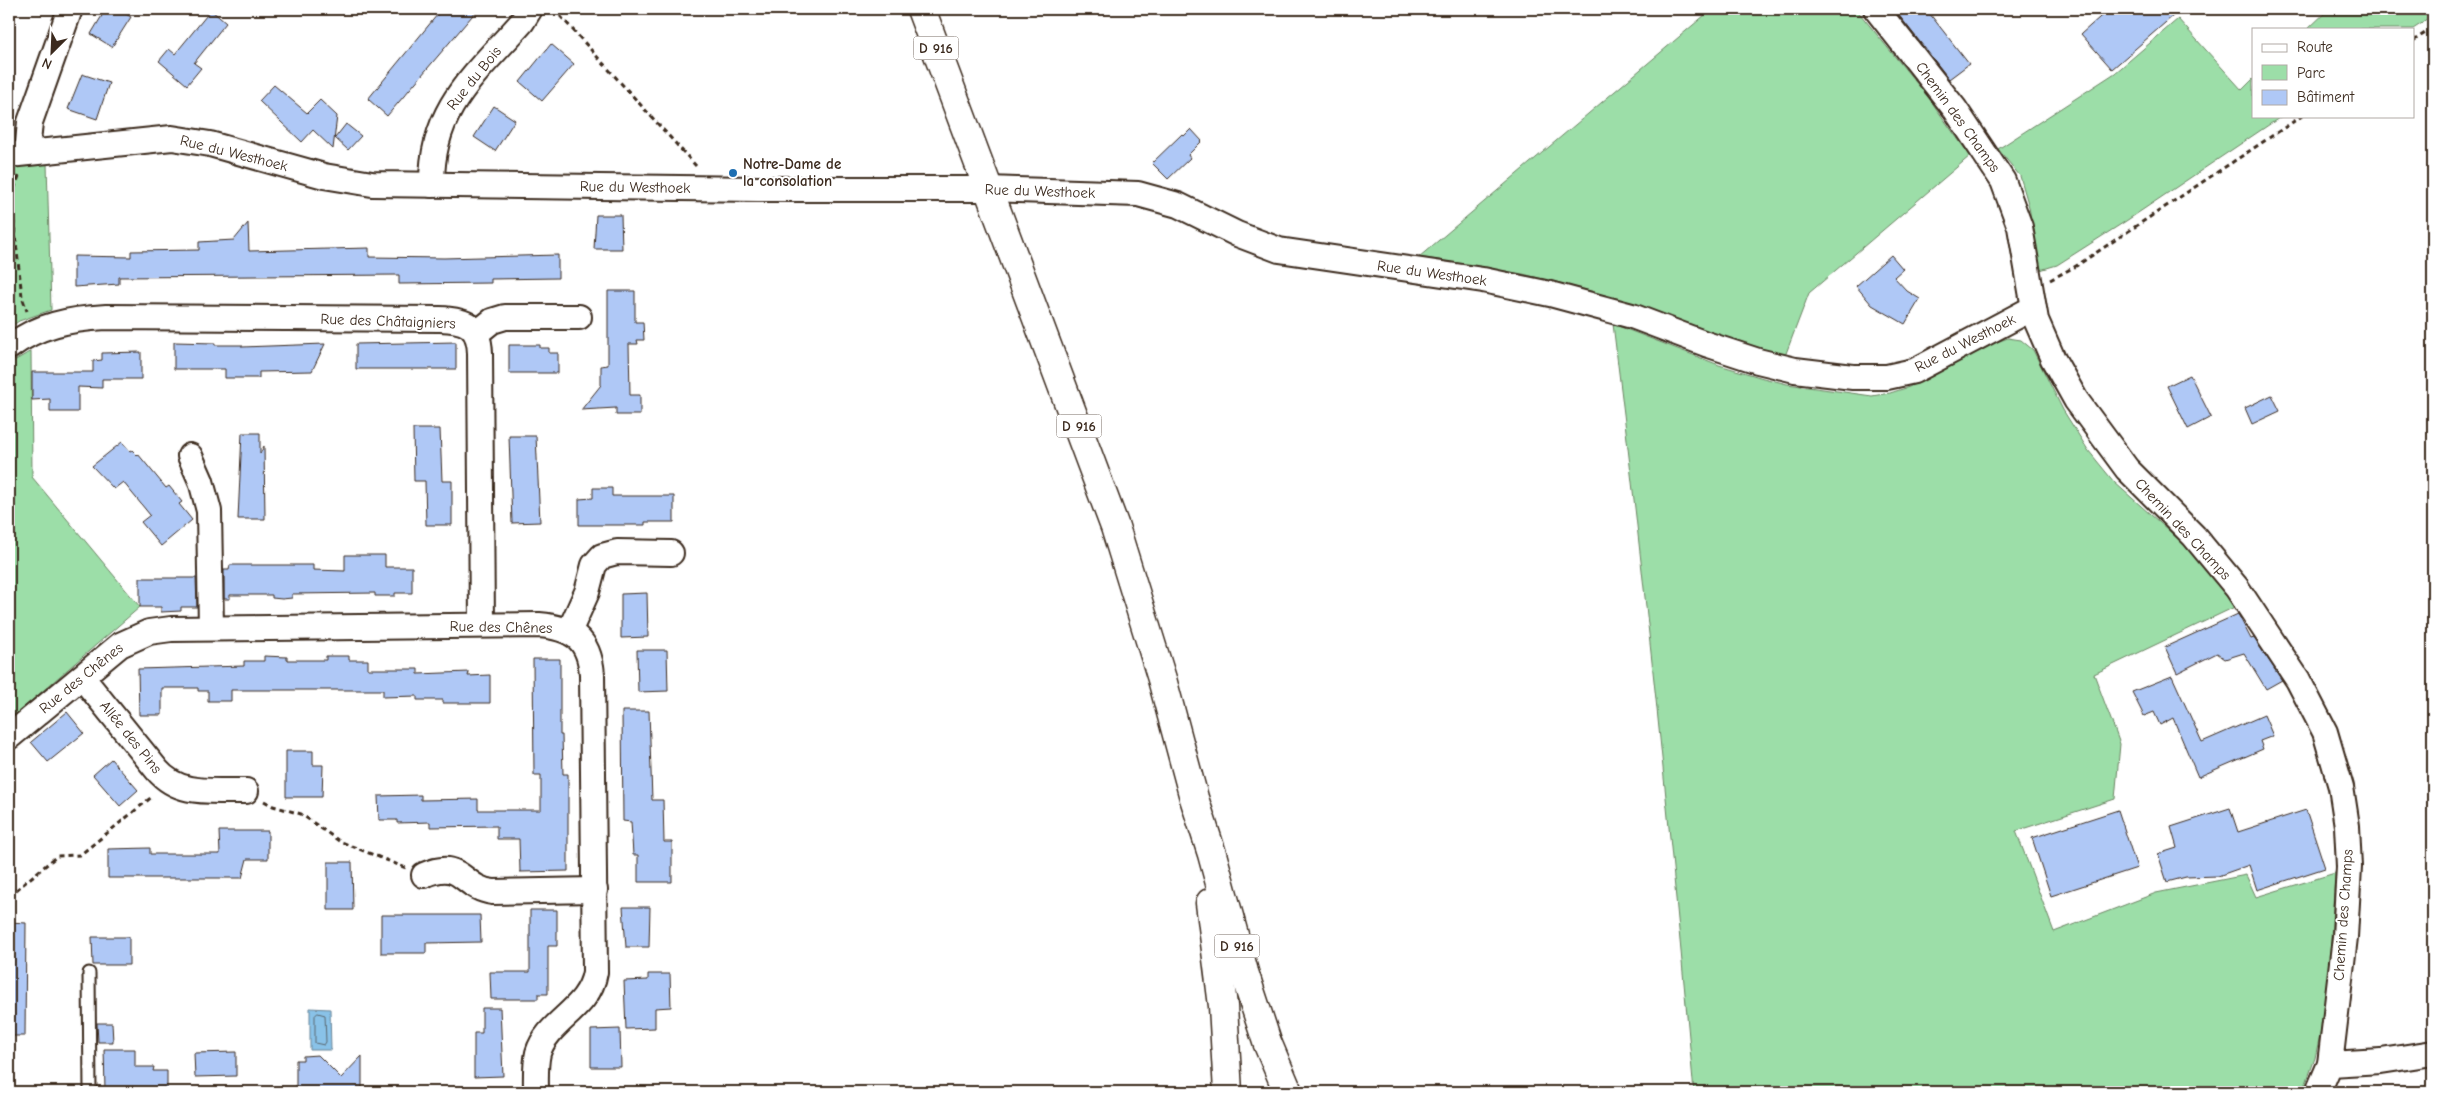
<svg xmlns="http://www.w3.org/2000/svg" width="2442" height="1101" viewBox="0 0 2442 1101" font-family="'Comic Neue',sans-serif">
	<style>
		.green { fill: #9cdea8; stroke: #6c8463 }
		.water { fill: #89c2e8; stroke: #6a8597 }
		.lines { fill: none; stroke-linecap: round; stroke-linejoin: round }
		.shore { stroke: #5a676f; stroke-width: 1 }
		.building { fill: #afc8f6; stroke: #3b2a1e }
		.service-casing { stroke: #3b2a1e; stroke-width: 15 }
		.minor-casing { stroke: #3b2a1e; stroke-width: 28 }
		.primary-casing { stroke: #3b2a1e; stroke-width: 31 }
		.path { stroke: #3b2a1e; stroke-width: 3; stroke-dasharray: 5 4; stroke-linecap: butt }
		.service { stroke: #fff; stroke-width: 11 }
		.minor { stroke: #fff; stroke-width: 24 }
		.primary { stroke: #fff; stroke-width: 28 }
		.poi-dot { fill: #1f6fb2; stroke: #fff; stroke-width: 2 }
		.labels { text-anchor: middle; stroke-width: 4; stroke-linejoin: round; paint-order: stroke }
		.shield { fill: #fff; stroke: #766a62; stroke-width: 1 }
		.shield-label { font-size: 14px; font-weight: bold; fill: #3b2a1e }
		.street-label { font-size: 15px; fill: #3b2a1e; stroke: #fff }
		.poi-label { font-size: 15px; font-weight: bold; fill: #3b2a1e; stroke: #fff; text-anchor: start }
	</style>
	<rect width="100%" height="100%" fill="#fff"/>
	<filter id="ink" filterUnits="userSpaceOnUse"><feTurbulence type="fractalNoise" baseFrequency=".02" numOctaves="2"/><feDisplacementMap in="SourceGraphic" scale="10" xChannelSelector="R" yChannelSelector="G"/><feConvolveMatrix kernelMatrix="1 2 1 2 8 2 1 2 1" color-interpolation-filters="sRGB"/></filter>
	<g filter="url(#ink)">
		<g class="green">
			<polygon points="1712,9 1856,9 1928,97 1970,156 1809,293 1785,356 1724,339 1655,311 1594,292 1523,274 1419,257"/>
			<polygon points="2329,9 2433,9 2433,16 2413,29 2308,29"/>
			<polygon points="2178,19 2242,90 2253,79 2253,116 2282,116 2126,221 2057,265 2040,270 2029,207 2020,176 1998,149 2115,73"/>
			<polygon points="47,163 51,310 19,321 9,328 9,167"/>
			<path d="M1613 324 1719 365 1763 378 1787 384 1872 396 1890 393 1909 387 1983 347 2008 338 2021 340 2033 350 2063 410 2088 450 2114 482 2212 569 2241 604 2094 674 2120 744 2115 799 2016 831 2054 932 2156 893 2246 875 2256 897 2335 873 2327 1001 2315 1058 2303 1092H1694C1671 836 1645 580 1613 324Z"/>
			<polygon points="31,351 32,477 140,607 9,720 9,364"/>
		</g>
		<polygon class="water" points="310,1008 330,1009 331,1050 310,1050"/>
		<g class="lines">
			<polygon class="shore" points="318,1013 325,1015 326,1042 324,1045 315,1043 315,1016"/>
		</g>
		<g class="building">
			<polygon points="106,9 117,9 131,17 112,47 91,34"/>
			<polygon points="442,9 478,9 387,116 368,99"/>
			<polygon points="1894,9 1926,9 1969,64 1949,79"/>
			<polygon points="2109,9 2181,9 2112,69 2081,34"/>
			<polygon points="211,10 226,23 194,63 201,68 187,85 159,61 169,49 175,54"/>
			<polygon points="551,44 574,64 542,101 520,82"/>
			<polygon points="82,74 109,83 97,119 68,109"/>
			<polygon points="274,85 307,113 320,100 337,116 333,149 313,130 302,142 259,101"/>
			<polygon points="494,106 515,120 495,151 474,137"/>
			<polygon points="346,124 361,136 348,150 335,138"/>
			<polygon points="1191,129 1202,141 1188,155 1190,158 1168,179 1152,163 1182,134 1184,136"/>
			<polygon points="596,215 621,215 622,249 594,249"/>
			<polygon points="248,223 249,251 369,248 369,257 444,258 558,255 558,278 491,279 491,283 399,284 399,275 119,277 119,284 74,287 74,256 131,257 131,251 199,250 199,242 234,240"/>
			<polygon points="1891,255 1903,269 1894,277 1907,291 1920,299 1905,324 1872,305 1856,286"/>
			<polygon points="608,291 635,291 635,322 643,322 644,340 637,340 638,344 629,344 630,395 640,395 640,415 616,415 616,408 581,410 601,385 601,366 608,365"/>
			<polygon points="174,342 215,343 215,345 242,345 242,347 325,344 312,371 259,372 259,378 225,378 225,369 174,369"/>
			<polygon points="456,342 456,369 356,369 356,344"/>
			<polygon points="509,345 540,345 540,348 549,348 549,353 558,353 558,373 509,373"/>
			<polygon points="141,352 141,379 102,379 102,388 78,387 78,412 50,412 50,399 32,400 32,372 93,372 93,361 102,360 102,353"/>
			<polygon points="2190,375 2211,417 2188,429 2167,386"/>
			<polygon points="2272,395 2280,411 2252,424 2245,408"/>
			<polygon points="413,429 440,429 442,481 452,481 452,525 426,525 425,481 414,481"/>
			<polygon points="242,433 260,433 260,454 264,446 265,519 238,519"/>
			<polygon points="509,436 536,436 540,522 512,523"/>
			<polygon points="122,442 130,451 132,450 137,455 138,454 166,488 169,486 182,502 179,504 192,520 161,546 141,522 150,515 123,482 114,489 92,466"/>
			<polygon points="593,488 612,488 612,496 674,496 674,522 645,522 645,525 579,525 579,499 593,498"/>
			<polygon points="345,555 385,555 385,567 412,567 412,593 395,593 395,596 375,596 375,593 292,594 292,598 282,599 272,598 272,595 230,595 230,599 224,599 224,570 229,570 230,565 313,565 313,570 345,571"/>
			<polygon points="140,578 196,578 197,607 181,607 181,611 161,612 161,607 140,607"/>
			<polygon points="647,593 648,637 621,638 621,594"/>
			<polygon points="2238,614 2251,639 2254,638 2282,680 2266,689 2244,653 2225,659 2217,653 2177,673 2165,647"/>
			<polygon points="637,650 667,650 668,691 638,692"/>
			<polygon points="264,656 287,657 287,660 326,660 326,656 349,656 349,660 368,660 368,669 418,669 418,674 469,672 468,676 490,675 490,703 443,703 443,700 417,700 417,696 383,697 383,690 231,690 231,701 208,701 208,691 198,691 198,688 162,688 162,715 139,715 138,669 244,666 244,661 264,661"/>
			<polygon points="533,659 560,659 560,735 562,735 563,774 568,774 568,871 520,872 519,839 497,839 497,826 430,827 430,822 397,823 397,820 379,820 378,796 421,795 421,800 478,799 478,810 541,810 541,775 534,775"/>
			<polygon points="2172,676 2202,742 2264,715 2273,736 2260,741 2263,749 2198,777 2173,718 2160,725 2154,712 2144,716 2132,692"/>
			<polygon points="622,711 649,711 652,800 663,800 664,842 672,842 672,882 638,882 638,855 633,855 631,822 623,821"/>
			<polygon points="67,712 84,733 48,762 31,742"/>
			<polygon points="286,751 313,751 313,765 323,765 322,797 286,797"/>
			<polygon points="111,759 138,790 120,806 93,775"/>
			<polygon points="2230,808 2238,832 2306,810 2325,868 2257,890 2249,865 2218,876 2186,877 2167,882 2158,854 2177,848 2171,827"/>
			<polygon points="2118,810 2137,868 2051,896 2032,838"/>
			<polygon points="219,831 268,831 268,859 247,859 242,878 108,878 108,849 150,848 150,854 220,854"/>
			<polygon points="328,862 352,862 353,910 328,910"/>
			<polygon points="623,907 650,907 649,947 626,947"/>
			<polygon points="530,910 557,910 557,946 548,946 548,994 538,994 538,999 491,999 490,972 530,972"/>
			<polygon points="381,915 480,915 481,942 426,943 426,953 381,953"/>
			<polygon points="9,922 26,923 25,1036 9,1036"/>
			<polygon points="92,937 129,937 129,965 93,965"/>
			<polygon points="648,974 670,974 671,1007 655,1008 655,1028 626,1029 624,981 648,980"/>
			<polygon points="482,1008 500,1008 503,1076 474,1077 474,1033 482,1033"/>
			<polygon points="97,1023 112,1023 113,1042 98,1042"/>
			<polygon points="620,1029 621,1067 591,1067 591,1030"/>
			<polygon points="104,1049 135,1049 135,1067 154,1067 153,1071 167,1071 167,1091 105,1090"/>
			<polygon points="236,1052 236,1076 195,1077 194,1053"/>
			<polygon points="318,1055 341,1078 362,1056 362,1091 296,1092 296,1060 303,1060 303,1056"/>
		</g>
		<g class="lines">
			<g class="service-casing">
				<polyline id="service" points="89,973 90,1092"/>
			</g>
			<g class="minor-casing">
				<g id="minor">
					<polyline points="1876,9 1955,109 2003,181 2020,227 2036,320 2053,359 2076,400 2127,469 2194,536 2237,588 2298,680 2325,732 2341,787 2347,826 2349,867 2345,937 2330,1064 2318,1092"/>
					<polyline points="27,153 30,122 70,9"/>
					<polyline points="9,155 172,138 210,144 324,176 372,184 758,189 989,189 1138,194 1178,205 1237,234 1279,250 1483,280 1550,294 1632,316 1706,344 1758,361 1795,370 1853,377 1887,377 1914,371 2033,308"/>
					<path d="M432 185C431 108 475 75 522 22L530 9"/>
					<polyline points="477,333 492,321 505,317 579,317"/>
					<path d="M9 347C38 325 70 319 106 317L440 319C466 320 479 325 480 353L482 625"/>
					<polyline points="190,456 201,481 209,511 211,628"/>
					<polyline points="569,632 587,592 594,565 602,556 617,552 671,553"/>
					<path d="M82 677 157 770C180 797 213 790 246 791"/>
					<path d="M9 737 120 645 149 632 171 629 539 625C573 628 589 639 592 674L595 972C589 1010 548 1020 538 1053 535 1066 536 1080 536 1092"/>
					<path d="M424 875C464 858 460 888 493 892L595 890"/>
					<polyline points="2330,1064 2381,1061 2433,1053"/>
				</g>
			</g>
			<g class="primary-casing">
				<g id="primary">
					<polyline points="921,9 1115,527 1162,679 1194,798 1212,854 1244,972 1267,1042 1288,1092"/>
					<polyline points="1210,903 1223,1006 1228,1092"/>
				</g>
			</g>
			<g class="path">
				<polyline points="554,9 696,166"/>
				<polyline points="2413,41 2433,28"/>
				<polyline points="19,176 11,197 22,297 27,311"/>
				<polyline points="2050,280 2076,266 2302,116"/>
				<polyline points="264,801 273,806 301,814 339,841 406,868"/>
				<polyline points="9,896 57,856 80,855 153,796"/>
			</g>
			<use href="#service" class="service"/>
			<use href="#minor" class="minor"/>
			<use href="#primary" class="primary"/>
		</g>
	</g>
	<circle class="poi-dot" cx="733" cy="173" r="5"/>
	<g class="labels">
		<g class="shield">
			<rect x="913.5" y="36.5" width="45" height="23" rx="4"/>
			<rect x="1056.5" y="414.5" width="45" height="23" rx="4"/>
			<rect x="1214.5" y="934.5" width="45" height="23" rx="4"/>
		</g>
		<g class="shield-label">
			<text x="936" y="53">D 916</text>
			<text x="1079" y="431">D 916</text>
			<text x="1237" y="951">D 916</text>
		</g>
		<g class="street-label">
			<text transform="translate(474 78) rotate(-51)" y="5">Rue du Bois</text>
			<text transform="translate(1958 117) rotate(54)" y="5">Chemin des Champs</text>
			<text transform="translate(234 153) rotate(14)" y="5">Rue du Westhoek</text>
			<text transform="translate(635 187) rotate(1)" y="5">Rue du Westhoek</text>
			<text transform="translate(1040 191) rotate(2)" y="5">Rue du Westhoek</text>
			<text transform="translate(1432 273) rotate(8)" y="5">Rue du Westhoek</text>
			<text transform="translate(388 321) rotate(2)" y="5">Rue des Châtaigniers</text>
			<text transform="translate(1965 343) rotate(-27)" y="5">Rue du Westhoek</text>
			<text transform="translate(2183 529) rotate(47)" y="5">Chemin des Champs</text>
			<text transform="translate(501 627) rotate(1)" y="5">Rue des Chênes</text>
			<text transform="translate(81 678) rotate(-39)" y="5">Rue des Chênes</text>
			<text transform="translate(131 737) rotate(51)" y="5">Allée des Pins</text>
			<text transform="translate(2343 915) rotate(-86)" y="5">Chemin des Champs</text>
		</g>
		<g class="poi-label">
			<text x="743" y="169">Notre-Dame de<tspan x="743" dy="17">la consolation</tspan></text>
		</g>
	</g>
	<rect width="2442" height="1101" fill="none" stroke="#fff" stroke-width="30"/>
	<rect x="15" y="15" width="2412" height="1071" fill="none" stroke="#3b2a1e" stroke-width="2" filter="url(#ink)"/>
	<rect x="2252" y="28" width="162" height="90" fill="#ffffff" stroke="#b1aaa5"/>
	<rect x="2262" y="44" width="25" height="8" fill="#ffffff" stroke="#b1aaa5"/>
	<text x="2297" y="52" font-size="15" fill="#3b2a1e">Route</text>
	<rect x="2262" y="65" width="25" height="15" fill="#9cdea8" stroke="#b1aaa5"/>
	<text x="2297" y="78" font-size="15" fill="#3b2a1e">Parc</text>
	<rect x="2262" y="90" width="25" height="15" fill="#afc8f6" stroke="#b1aaa5"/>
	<text x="2297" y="102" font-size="15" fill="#3b2a1e">Bâtiment</text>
	<g transform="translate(52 52) rotate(204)" stroke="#ffffff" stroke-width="4" paint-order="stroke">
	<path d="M0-4L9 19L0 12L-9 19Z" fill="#3b2a1e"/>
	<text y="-8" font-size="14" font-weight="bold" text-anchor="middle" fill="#3b2a1e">N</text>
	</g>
</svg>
